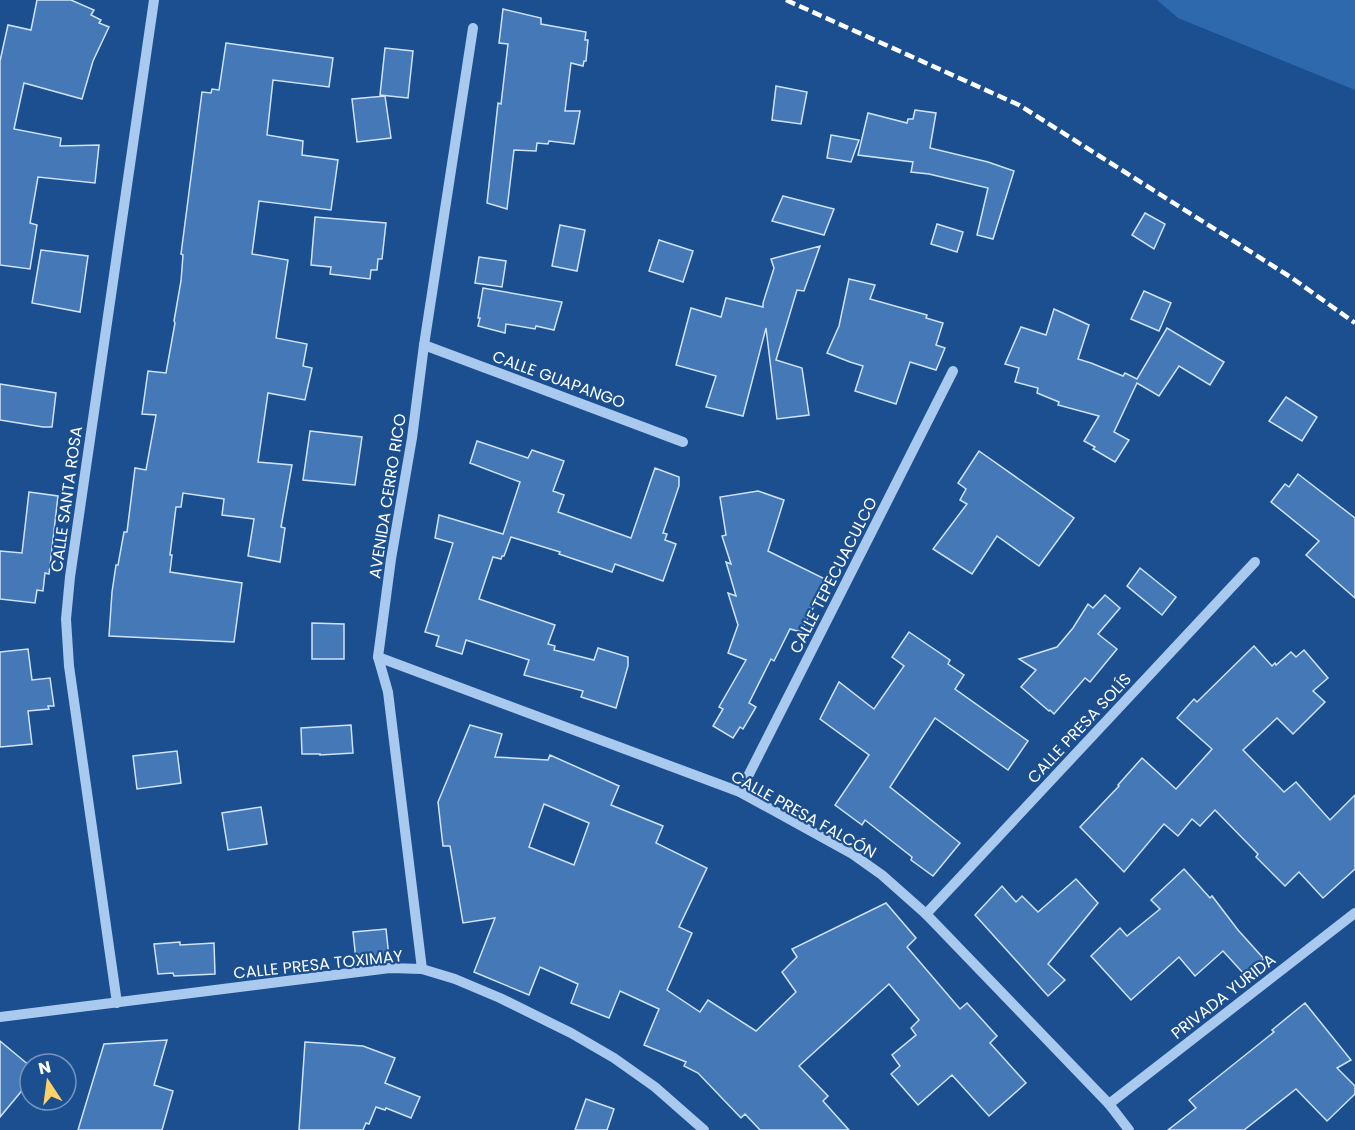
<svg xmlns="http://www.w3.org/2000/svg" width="1355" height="1130" viewBox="0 0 1355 1130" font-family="Poppins,sans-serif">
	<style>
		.green { fill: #2e69ad }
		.building { fill: #4478b7; stroke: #cfe3fa; stroke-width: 1.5; fill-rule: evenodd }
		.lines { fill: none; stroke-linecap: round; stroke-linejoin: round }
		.minor { stroke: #a9c9ee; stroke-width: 10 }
		.rail { stroke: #fff; stroke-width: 4.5; stroke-dasharray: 10 4.5; stroke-linecap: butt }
		.labels { text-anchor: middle; stroke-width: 4.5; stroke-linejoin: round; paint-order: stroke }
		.street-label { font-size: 16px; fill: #fff; stroke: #1b4f8f }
	</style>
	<rect width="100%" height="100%" fill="#1b4f8f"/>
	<polygon class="green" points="1157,0 1355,0 1355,90 1178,18"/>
	<g class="building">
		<polygon points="37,0 71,0 94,10 91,15 101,20 99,23 109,27 93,61 82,99 24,83 14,129 61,138 60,146 99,145 95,183 38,177 30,223 37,225 30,269 0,265 0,61 8,25 31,30"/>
		<polygon points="503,9 541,18 541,24 586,32 585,40 588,40 586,61 584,61 583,66 571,63 565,111 580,111 574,144 549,141 548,144 537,143 536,151 514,150 507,209 487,203 498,103 501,104 508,44 499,43"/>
		<polygon points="226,43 333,58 329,87 273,80 267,135 303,141 302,155 338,160 331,210 259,201 252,254 288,260 276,338 307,344 303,366 312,368 305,400 268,393 258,462 292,465 281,527 285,528 280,562 248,556 254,519 222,515 224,499 183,493 181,507 176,507 170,555 172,555 170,572 242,583 234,642 109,636 112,592 116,565 118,565 124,532 127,532 135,468 146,470 156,415 142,414 148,371 166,373 175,323 174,321 181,281 183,255 181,254 202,92 211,93 212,89 219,90"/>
		<polygon points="385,48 413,51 408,98 380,95"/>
		<polygon points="776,86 807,92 801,124 772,120"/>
		<polygon points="385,96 391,138 357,142 352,99"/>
		<polygon points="915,110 936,113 930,148 988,162 1014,171 993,239 977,235 988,188 929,174 911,172 913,162 858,155 868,113 907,123 908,119 913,119"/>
		<polygon points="831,135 859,140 851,162 827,158"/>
		<polygon points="783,196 834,209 824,235 772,221"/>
		<polygon points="1145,213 1165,224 1154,249 1132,235"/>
		<polygon points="315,217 386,223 382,259 378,259 377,270 371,270 370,279 330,274 331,267 311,265"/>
		<polygon points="937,224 963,232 957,252 931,244"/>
		<polygon points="560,225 585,230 577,271 552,266"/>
		<polygon points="659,240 693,251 683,282 649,271"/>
		<polygon points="820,246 804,291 797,290 776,360 802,368 809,415 777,419 766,328 743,416 706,407 716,376 676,365 691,308 721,317 726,298 763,307 763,303 774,268 771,259"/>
		<polygon points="41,250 88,256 80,312 32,303"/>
		<polygon points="479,257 506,261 502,287 475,283"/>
		<polygon points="849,279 875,285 870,299 927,315 926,318 943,323 936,345 945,348 936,370 910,362 896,404 855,391 863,366 850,362 827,353 839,326"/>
		<polygon points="483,288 562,302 554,330 536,326 535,329 506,324 505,333 478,326 480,318 478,318"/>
		<polygon points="1144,291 1171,303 1159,331 1131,319"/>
		<polygon points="1054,309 1089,325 1078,359 1091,363 1123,376 1125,373 1137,379 1167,328 1224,362 1210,385 1179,366 1159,396 1137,383 1114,432 1129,440 1115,462 1093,449 1095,447 1084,441 1099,416 1058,405 1059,402 1037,393 1038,388 1015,382 1019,368 1005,364 1021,327 1046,335"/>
		<polygon points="0,384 56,393 52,427 43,427 0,420"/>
		<polygon points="1286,397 1317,417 1302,441 1269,421"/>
		<polygon points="310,431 362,437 355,485 303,480"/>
		<polygon points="477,441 528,458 532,450 564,461 553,491 564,495 558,512 631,538 655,468 679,477 679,486 663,533 667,534 665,540 676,544 663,581 615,564 612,572 559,554 560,552 511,537 504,556 502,556 501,559 493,557 479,599 555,625 548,644 555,646 554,650 594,660 598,648 628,657 628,666 616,708 581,697 583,691 524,675 529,660 466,640 462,654 436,646 439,636 425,632 453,543 435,538 439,515 503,534 520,482 470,463"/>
		<polygon points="979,451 1074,518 1039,566 997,536 972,574 933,549 967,504 960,500 966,489 958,483"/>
		<polygon points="1298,474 1355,518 1355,598 1306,555 1319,541 1271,502 1285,484 1289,487"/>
		<polygon points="758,491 784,500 768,551 827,580 801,632 790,629 774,661 771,659 749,703 756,707 743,729 740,727 733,738 713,726 723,709 719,707 746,660 728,653 738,625 728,593 736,596 726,562 731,564 722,536 726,535 720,497"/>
		<polygon points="29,492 58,496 49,574 45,573 43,591 37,590 35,603 0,599 0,551 22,553"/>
		<polygon points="1140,568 1176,597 1162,615 1127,586"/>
		<polygon points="1105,595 1120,608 1098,634 1117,649 1090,682 1085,678 1054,714 1050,710 1049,711 1021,687 1036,670 1019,659 1057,647 1073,628 1088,604 1093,608"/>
		<polygon points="312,623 344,624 344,659 312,659"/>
		<polygon points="909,632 950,660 948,664 964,675 955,689 1028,741 1008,770 935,718 890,787 960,843 933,876 911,860 912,857 865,820 862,825 835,805 869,755 820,719 839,682 874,709 904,666 892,657"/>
		<polygon points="1254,646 1272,666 1275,663 1276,665 1291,652 1296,657 1304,650 1328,678 1313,691 1325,702 1293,734 1277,718 1243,750 1284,792 1296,782 1330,820 1355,795 1355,869 1323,898 1299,872 1285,886 1256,857 1258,854 1215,810 1200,826 1192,819 1178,836 1164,824 1124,872 1080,827 1119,786 1118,785 1142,758 1176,789 1212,749 1177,718 1194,699 1197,702"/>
		<polygon points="28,649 32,680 50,678 54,706 48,706 49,709 28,711 32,744 0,747 0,652"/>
		<polygon points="351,725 353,753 320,755 320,754 302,754 301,728"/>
		<path d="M470 725 502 734 495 757 548 760 550 755 619 786 611 805 663 826 656 843 707 868 679 927 692 933 667 990 700 1012 708 1000 756 1031 796 992 782 972 797 957 792 949 886 903 916 938 907 947 960 1009 967 1003 997 1036 990 1043 1026 1083 989 1116 952 1075 918 1105 891 1074 900 1066 892 1055 916 1035 911 1028 919 1020 889 984 799 1066 828 1096 823 1101 849 1130H760L745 1114 741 1118 698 1073 684 1066 686 1062 644 1045 659 1009 620 991 609 1018 571 1003 578 984 540 967 529 995 474 972 495 918 463 923 450 846H443L438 802ZM544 804 589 823 574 865 529 847Z"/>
		<polygon points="177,751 181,783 137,789 133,756"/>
		<polygon points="261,807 267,844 228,850 222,813"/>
		<polygon points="1184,869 1210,898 1212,896 1238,930 1264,959 1244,974 1223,951 1195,976 1179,957 1131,1000 1091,956 1120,928 1127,936 1160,909 1151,900"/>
		<polygon points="1076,879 1098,903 1048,964 1065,980 1048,996 975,915 1002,886 1016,902 1022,896 1038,912"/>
		<polygon points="386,929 389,957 356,960 353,932"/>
		<polygon points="180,942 180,945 214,943 215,974 174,976 173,973 158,974 154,944"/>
		<polygon points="1305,1003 1351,1060 1337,1068 1355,1086 1355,1094 1327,1121 1296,1089 1244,1130 1168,1130 1196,1108 1189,1100 1274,1032 1272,1030"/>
		<polygon points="167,1040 154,1085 173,1091 162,1130 78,1130 104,1044"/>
		<polygon points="0,1041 30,1066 30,1081 0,1117"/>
		<polygon points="305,1042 363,1046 395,1058 385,1083 420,1097 411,1118 386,1108 385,1110 376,1107 369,1124 366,1123 363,1130 299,1130"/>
		<polygon points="586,1099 614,1109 607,1130 575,1130"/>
	</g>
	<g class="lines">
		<g class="minor">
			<polyline points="424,345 683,442"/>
			<polyline points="378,657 740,792 851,853 882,875 926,914 1109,1104 1129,1130"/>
			<polyline points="740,792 953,371"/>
			<polyline points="926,914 1255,562"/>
			<polyline points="422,969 388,692 378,657 391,559 412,438 424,345 473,28"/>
			<polyline points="117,1003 69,666 66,619 70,577 154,0"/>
			<polyline points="0,1017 390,968 422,969 455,979 500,998 571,1033 614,1058 655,1087 704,1130"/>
			<polyline points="1109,1104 1355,913"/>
		</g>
		<polyline class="rail" points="786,0 1019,105 1292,278 1355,323"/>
	</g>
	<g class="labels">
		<g class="street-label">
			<text transform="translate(559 379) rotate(20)" y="6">CALLE GUAPANGO</text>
			<text transform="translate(387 496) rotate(-81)" y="6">AVENIDA CERRO RICO</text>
			<text transform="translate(66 499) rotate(-82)" y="6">CALLE SANTA ROSA</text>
			<text transform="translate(833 575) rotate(-63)" y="6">CALLE TEPECUACULCO</text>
			<text transform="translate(1079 728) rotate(-47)" y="6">CALLE PRESA SOLÍS</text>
			<text transform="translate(804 814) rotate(29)" y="6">CALLE PRESA FALCÓN</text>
			<text transform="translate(318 964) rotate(-6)" y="6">CALLE PRESA TOXIMAY</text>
			<text transform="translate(1223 996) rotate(-38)" y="6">PRIVADA YURIDA</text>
		</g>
	</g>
	<g transform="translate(48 1082) rotate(347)"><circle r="28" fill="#1b4f8f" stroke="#7695bc" stroke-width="1.5"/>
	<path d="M0-4.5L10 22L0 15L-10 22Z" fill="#ffd166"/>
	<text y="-9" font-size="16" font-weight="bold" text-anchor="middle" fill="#ffffff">N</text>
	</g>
</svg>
